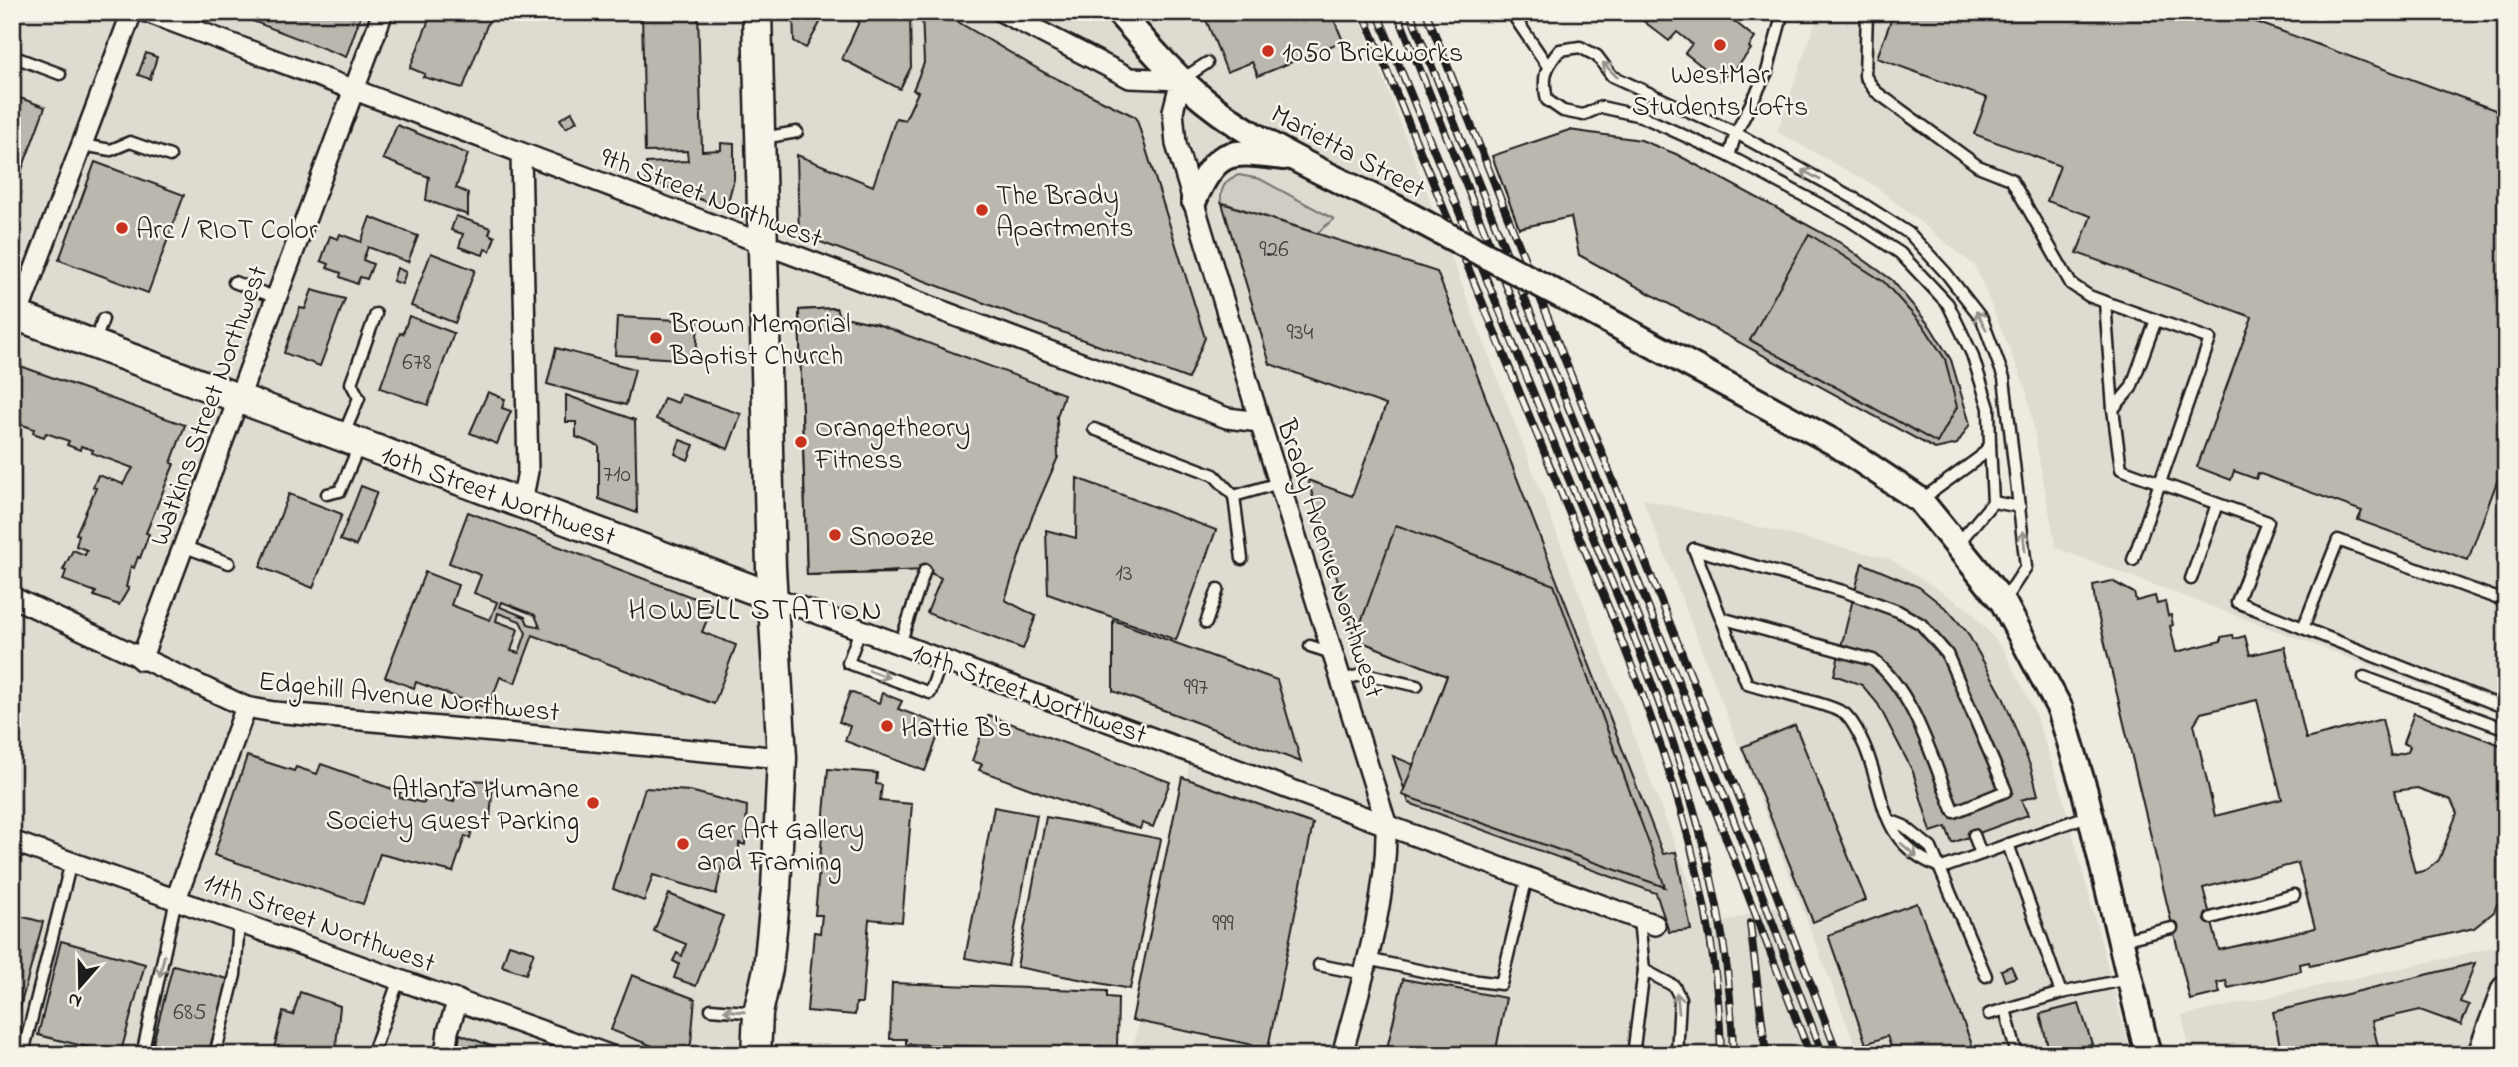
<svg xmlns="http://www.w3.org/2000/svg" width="2518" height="1067" viewBox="0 0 2518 1067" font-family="'Indie Flower',sans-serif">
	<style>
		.built { fill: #dedbd1 }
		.green { fill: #cfccc3; stroke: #767470; stroke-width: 2 }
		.building { fill: #bab7af; stroke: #1c1c1c; stroke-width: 2; fill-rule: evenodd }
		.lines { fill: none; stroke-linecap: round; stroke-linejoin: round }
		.service-casing { stroke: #1c1c1c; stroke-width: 15 }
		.minor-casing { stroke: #1c1c1c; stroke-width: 24 }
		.tertiary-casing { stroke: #1c1c1c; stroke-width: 30 }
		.secondary-casing { stroke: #1c1c1c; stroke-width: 33 }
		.service { stroke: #f7f3e8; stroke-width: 10 }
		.minor { stroke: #f7f3e8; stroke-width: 19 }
		.tertiary { stroke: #f7f3e8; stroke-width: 24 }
		.secondary { stroke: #f7f3e8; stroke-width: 28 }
		.rail-casing { stroke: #1c1c1c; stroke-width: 8 }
		.rail { stroke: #f7f3e8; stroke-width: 5; stroke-dasharray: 16; stroke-linecap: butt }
		.tertiary-bridge-casing { stroke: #1c1c1c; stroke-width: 30; stroke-linecap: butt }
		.tertiary-bridge { stroke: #f7f3e8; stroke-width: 24 }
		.oneway { stroke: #94928c }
		.poi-dot { fill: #c8321e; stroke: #f7f3e8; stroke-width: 2.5 }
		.labels { text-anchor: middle; stroke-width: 5; stroke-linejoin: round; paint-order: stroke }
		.number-label { font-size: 24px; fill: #444341 }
		.poi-label { font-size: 28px; fill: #1c1c1c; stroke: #f7f3e8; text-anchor: start }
		.street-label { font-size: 28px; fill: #1c1c1c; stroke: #f7f3e8 }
		.neighbourhood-label { font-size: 30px; letter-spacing: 2px; fill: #1c1c1c; stroke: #f7f3e8 }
	</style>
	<rect width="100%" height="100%" fill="#eeeae0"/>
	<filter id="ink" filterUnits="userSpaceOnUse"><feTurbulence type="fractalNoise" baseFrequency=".0143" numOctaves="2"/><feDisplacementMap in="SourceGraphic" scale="14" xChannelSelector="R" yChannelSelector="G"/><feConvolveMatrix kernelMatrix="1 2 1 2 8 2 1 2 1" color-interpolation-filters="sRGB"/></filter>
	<g filter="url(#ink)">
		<g class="built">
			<polygon points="12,12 1358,12 1699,907 1704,928 1784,904 1840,1055 1132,1055 1190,761 770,602 756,1055 12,1055"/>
			<polygon points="1819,12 2506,12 2506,717 2056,548 2026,389 1975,266 1875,186 1777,132"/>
			<polygon points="1643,499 1890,559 1970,610 2003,649 2033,708 2061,790 2131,1055 1859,1055"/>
			<polygon points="2506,945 2506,959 2471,1055 2191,1055 2182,1016"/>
		</g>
		<path class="green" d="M1239 175 1260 179 1334 219 1317 233 1221 202C1220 188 1225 179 1239 175Z"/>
		<g class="building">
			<polygon points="229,12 362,12 346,57"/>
			<polygon points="432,12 492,12 463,88 423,77 425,74 410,68"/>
			<polygon points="642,12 698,12 702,151 721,150 721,143 734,144 734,179 726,209 646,179 646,163 688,161 687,151 645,152"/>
			<polygon points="793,12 826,12 806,48 794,41"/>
			<polygon points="829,12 910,12 911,67 900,89 842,59 859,22 844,14 842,20"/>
			<polygon points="922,12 941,12 1045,73 1136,117 1205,338 1188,379 799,234 797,155 873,186 896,118 905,120 918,92 913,90 924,63"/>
			<polygon points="1203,12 1331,12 1343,41 1258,76 1252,62 1227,72"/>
			<polygon points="1704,12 1712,19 1717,12 1723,12 1755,38 1749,47 1751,49 1731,75 1728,73 1721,81 1685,53 1692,44 1677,32 1669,41 1633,13"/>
			<polygon points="1894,12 2229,12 2506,114 2506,457 2468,560 2358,520 2362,511 2258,473 2256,479 2234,471 2231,480 2197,467 2252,317 2077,253 2091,216 2047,201 2060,166 1974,134 1987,98 1877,58"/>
			<polygon points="146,53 157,57 150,79 138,75"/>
			<polygon points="12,95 45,107 14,191 12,190"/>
			<polygon points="572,112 577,121 566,128 560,119"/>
			<polygon points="397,125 468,154 456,188 468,193 468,215 426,200 429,177 383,159"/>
			<polygon points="1569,130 1641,140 1676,154 1839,242 1892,280 1930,326 1951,360 1970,424 1957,444 1935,449 1579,255 1571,217 1519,228 1492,156"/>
			<polygon points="95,162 184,195 148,293 59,260"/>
			<polygon points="1222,203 1437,272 1663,854 1676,852 1691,930 1669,932 1656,893 1409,803 1393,756 1414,765 1447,676 1355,639 1308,480 1352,496 1386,405 1270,364"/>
			<polygon points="456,216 491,228 489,234 495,237 490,251 485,249 483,255 459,247 463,234 451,230"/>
			<polygon points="370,217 418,236 408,262 368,247 363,260 373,264 367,279 360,277 357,284 340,277 341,273 327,268 329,264 321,261 330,236 338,239 340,234 361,242"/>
			<polygon points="1809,234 1884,282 1925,328 1945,359 1957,407 1937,443 1750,340"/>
			<polygon points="431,253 475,270 455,323 411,306"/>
			<polygon points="397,268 406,272 402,284 393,281"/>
			<polygon points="312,290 345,299 320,366 284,353 300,308 305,309"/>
			<polygon points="836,308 839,316 877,324 895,573 807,575 799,310"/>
			<polygon points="836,308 839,316 877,324 1064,394 1057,417 1058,457 1032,517 1005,600 1036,616 1023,649 927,613 941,578 925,570 807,575 799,310"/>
			<polygon points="409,316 454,333 428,405 380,388 400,333 403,334"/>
			<polygon points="617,317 698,321 696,360 615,355"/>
			<polygon points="556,348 635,369 626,405 547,384"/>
			<polygon points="12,363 185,425 171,463 174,464 146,533 149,534 140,558 138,557 134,568 131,566 126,587 129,588 119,605 94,596 96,592 63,580 66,571 63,570 73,550 85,555 87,550 76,546 79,535 76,534 96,488 93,487 98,475 123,484 133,468 92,453 93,450 81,446 80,450 67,445 69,441 46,433 44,437 33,433 34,429 12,421"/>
			<polygon points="488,392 505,399 502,408 511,411 497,444 470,433"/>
			<polygon points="681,394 741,414 728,449 656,419 664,398 678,403"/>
			<polygon points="566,395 635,420 637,513 599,499 599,446 576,437 576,422 566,422"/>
			<polygon points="680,440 694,445 688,460 675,454"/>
			<polygon points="1077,478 1216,530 1176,640 1048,594 1046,530 1076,538"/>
			<polygon points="361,486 377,492 356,546 340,540"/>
			<polygon points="289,494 342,514 313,588 260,567"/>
			<path d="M468 512 713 605 702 632 736 645 714 704 533 635 515 683 500 677 488 709 416 682 414 688 385 677 425 572 458 585 451 605 490 620 497 602 474 593 481 575 449 563ZM502 602 535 615 540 627 528 624 525 617 500 607ZM498 613 520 621 526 633 519 653 511 651 518 629 496 621Z"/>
			<polygon points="1396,525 1554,585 1665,887 1402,795 1447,676 1355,639"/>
			<polygon points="1862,563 1919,587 1948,610 1967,632 2003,697 2031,768 2038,795 2021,800 2028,815 1952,843 1946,827 1931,832 1913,772 1878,704 1862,685 1834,675"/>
			<path d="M2112 581 2134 593 2136 601 2155 596 2157 604 2165 602 2168 616 2171 615 2173 625 2170 626 2176 652 2221 641V637L2233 635 2234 639 2245 636 2250 655 2285 647 2306 739 2382 719 2391 756 2408 752 2410 746 2403 743 2414 713 2506 747V881L2494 912 2474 928 2310 966 2309 962 2300 964 2301 971 2228 988 2226 981 2217 983 2220 993 2190 1000 2095 602 2093 585ZM2257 700 2282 799 2215 816 2194 724 2201 713ZM2417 788 2451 800 2457 813 2439 860 2427 870 2415 873 2394 791ZM2298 863 2315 928 2219 950 2203 888Z"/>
			<polygon points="1113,620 1277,680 1301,762 1113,691"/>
			<polygon points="850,692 879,703 882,693 902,701 898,709 942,725 925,771 845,741 850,726 839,722"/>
			<polygon points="988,715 1170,782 1153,827 1142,823 1140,829 979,770 982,764 972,761"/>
			<polygon points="1795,725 1866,900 1813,922 1742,747"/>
			<polygon points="247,756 294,771 296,767 317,774 321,764 401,792 398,797 424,803 426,795 454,802 455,794 460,794 461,780 493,781 490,820 475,819 470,838 465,836 453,872 380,854 363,904 214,855"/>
			<polygon points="828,769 877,773 876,784 882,785 880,801 912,804 902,922 869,919 862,1003 856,1003 855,1015 807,1011 814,932 820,933 822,915 815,915"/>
			<polygon points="1182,777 1313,824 1268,1048 1132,1020"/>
			<polygon points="645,788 690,791 747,806 745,845 739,843 739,868 722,867 716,894 653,875 644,901 613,889"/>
			<polygon points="994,807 1037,815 1008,966 965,958"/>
			<polygon points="1046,817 1161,839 1130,989 1017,967"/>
			<polygon points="669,894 723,916 696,986 674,978 679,964 673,961 677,953 682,956 686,944 654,931"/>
			<polygon points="1917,903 1976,1055 1894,1055 1887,1036 1866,1044 1828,935"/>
			<polygon points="12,914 43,922 12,1037"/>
			<polygon points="61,941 145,964 120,1055 38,1035"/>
			<polygon points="509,944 534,952 526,974 502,966"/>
			<polygon points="2475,963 2460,1002 2469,1005 2461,1025 2420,1010 2372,1021 2380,1055 2282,1055 2273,1012"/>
			<polygon points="173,965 228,979 208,1055 191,1055 153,1043"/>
			<polygon points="2011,966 2016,977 2005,981 2001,970"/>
			<polygon points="632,975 695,999 691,1043 684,1055 676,1055 611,1030"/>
			<polygon points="1403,979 1506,998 1495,1055 1371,1055 1372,1050 1386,1053"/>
			<polygon points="892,983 1107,991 1107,997 1118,998 1117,1047 1099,1046 1099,1051 906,1044 906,1039 890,1039"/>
			<polygon points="300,992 340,1006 335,1055 279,1055 281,1050 274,1048 283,1012 293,1015"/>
			<polygon points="2079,1004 2092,1044 2088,1045 2091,1055 2050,1055 2040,1014"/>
			<polygon points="460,1034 514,1055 457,1055"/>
		</g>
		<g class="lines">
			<g class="service-casing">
				<g id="service">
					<polyline points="1511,12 1547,65"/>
					<polyline points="1867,12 1865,76 1875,91 1978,166 2011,179 2071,284 2089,296 2105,302 2113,409 2121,469 2268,522 2237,602 2506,708"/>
					<polyline points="2496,12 2506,16"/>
					<polyline points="12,56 60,74"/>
					<polyline points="1181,80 1207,63"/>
					<polyline points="763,138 797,132"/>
					<polyline points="82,145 111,150 130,142 170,156"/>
					<polyline points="1729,156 1736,133 1767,72 1783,12"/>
					<polyline points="234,282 277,298"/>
					<polyline points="2105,302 2210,339 2133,560"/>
					<polyline points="94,344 103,319"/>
					<polyline points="2113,409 2131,388 2156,320"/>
					<polyline points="1094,429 1214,475 1234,496"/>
					<polyline points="343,436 359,398 351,383 376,314"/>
					<polyline points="327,494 340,491 359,446"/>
					<path d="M1921 500 1980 457 1990 445 1989 408 1972 354 1948 304 1900 253 1849 220 1729 156 1641 116 1601 107 1583 115 1563 111 1547 100C1542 78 1545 67 1560 50L1580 47 1597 56 1612 76 1736 133 1857 200 1910 234 1946 273 1982 319 2004 378 2026 567 2003 602"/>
					<polyline points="1993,502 2020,507"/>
					<polyline points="1956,546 1993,502 1990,445"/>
					<polyline points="185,547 229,563"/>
					<path d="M1694 549 1843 591 1898 611 1921 624 1947 654 2006 791 1954 812C1933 763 1915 692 1873 660L1721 618"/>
					<path d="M1694 549 1747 684C1765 690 1836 705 1846 715 1855 724 1860 736 1865 747 1887 802 1879 844 1942 868L2090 815"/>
					<polyline points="1242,559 1234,496 1279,483"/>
					<polyline points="2191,579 2217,504"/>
					<polyline points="1206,623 1218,589"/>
					<polyline points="2303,628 2338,540 2496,598 2506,595"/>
					<polyline points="860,630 848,663 930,693 942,659"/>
					<polyline points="900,644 925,570"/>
					<polyline points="1310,646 1332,653"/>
					<polyline points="2364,677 2506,729"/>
					<polyline points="1341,680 1365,674 1417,686"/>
					<polyline points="1889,820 1904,826 1931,848 1986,976"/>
					<polyline points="1974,835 1981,854"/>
					<polyline points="2008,844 2061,993"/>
					<polyline points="2211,918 2294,895"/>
					<polyline points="2121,940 2172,928"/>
					<polyline points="1367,959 1455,978 1501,984 1527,877"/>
					<polyline points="1319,965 1364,974"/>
					<polyline points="1644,970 1674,986 1680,998 1677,1055"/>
					<polyline points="711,1009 757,1013"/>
					<polyline points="2005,1009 2017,1055"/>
					<polyline points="1989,1014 2061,993 2128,979"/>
					<polyline points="25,1045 71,862"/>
					<polyline points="142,1055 176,899"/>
					<polyline points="215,1055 235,975 239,922"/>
					<polyline points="372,1055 399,979"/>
					<polyline points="1633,1055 1644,970 1639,919"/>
				</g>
			</g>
			<g class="minor-casing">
				<g id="minor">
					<polyline points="147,12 1227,418 1260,422"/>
					<path d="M1002 12 1130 78 1181 80 1173 111 1176 144 1260 422 1386 823C1388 901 1362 980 1342 1055"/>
					<polyline points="521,154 528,471 522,502"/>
					<polyline points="17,316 132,12"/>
					<polyline points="12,597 246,707 274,712 782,758"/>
					<polyline points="773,597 1655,925"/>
					<polyline points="141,660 383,12"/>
					<polyline points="12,841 609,1055"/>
					<polyline points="176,899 246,707"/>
					<polyline points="445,1055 448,1031 458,1000"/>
				</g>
			</g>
			<g class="tertiary-casing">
				<g id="tertiary">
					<path d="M1118 12C1146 43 1173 75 1205 101 1261 146 1330 176 1394 207"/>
					<path d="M1194 200C1217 146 1232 151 1284 157"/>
					<polyline points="1579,305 1835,443 1920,500 2003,602 2060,709 2085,792 2148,1055"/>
				</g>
			</g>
			<g class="secondary-casing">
				<g id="secondary">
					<polyline points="12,314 773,597"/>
					<polyline points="756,1055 758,1013 768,969 776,889 782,758 771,568 757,12"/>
					<polyline points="2482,1055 2506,990"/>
				</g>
			</g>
			<use href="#service" class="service"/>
			<use href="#minor" class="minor"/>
			<use href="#tertiary" class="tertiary"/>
			<use href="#secondary" class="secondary"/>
			<g class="rail-casing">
				<g id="rail">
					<path d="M1363 12C1426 165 1488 318 1552 471 1629 658 1717 848 1721 1055"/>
					<path d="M1377 12C1440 165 1502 318 1565 470 1643 658 1730 848 1733 1055"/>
					<polyline points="1397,12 1698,766 1810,1055"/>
					<polyline points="1410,12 1729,808 1823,1055"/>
					<polyline points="1426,12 1742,804 1838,1055"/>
					<polyline points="1750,923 1766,1055"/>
				</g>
			</g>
			<use href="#rail" class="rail"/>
			<g class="tertiary-bridge-casing">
				<polyline id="tertiary-bridge" points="1394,207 1579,305"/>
			</g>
			<use href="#tertiary-bridge" class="tertiary-bridge"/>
		</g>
		<defs><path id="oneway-shaft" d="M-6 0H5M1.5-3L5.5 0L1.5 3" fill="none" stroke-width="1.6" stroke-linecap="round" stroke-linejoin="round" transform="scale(1.75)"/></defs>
		<g class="oneway">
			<use href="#oneway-shaft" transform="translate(1610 70) rotate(-135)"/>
			<use href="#oneway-shaft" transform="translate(1811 175) rotate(-151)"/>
			<use href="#oneway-shaft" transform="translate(1981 320) rotate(-119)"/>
			<use href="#oneway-shaft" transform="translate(2024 541) rotate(-96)"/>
			<use href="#oneway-shaft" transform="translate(879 674) rotate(20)"/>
			<use href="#oneway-shaft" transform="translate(1909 850) rotate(40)"/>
			<use href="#oneway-shaft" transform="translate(162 966) rotate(102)"/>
			<use href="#oneway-shaft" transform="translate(1678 1003) rotate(-96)"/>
			<use href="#oneway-shaft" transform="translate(734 1011) rotate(-175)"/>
		</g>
	</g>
	<g class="poi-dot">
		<circle cx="1720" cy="45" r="7"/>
		<circle cx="1268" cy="51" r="7"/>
		<circle cx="982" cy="210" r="7"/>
		<circle cx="122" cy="228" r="7"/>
		<circle cx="656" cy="338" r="7"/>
		<circle cx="801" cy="442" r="7"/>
		<circle cx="835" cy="535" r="7"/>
		<circle cx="887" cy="726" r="7"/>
		<circle cx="593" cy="803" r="7"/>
		<circle cx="683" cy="844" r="7"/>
	</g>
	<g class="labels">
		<g class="number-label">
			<text x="1274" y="256">926</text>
			<text x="1300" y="339">934</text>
			<text x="417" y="369">678</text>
			<text x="617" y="481">710</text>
			<text x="1124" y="580">13</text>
			<text x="1196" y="694">997</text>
			<text x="1223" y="930">999</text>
			<text x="190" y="1019">685</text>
		</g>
		<g class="poi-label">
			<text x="1282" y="61">1050 Brickworks</text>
			<text x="1720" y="83" text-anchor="middle">WestMar<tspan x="1720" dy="32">Students Lofts</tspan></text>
			<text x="996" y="204">The Brady<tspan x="996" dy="32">Apartments</tspan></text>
			<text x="136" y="238">Arc / RIOT Color</text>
			<text x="670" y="332">Brown Memorial<tspan x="670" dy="32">Baptist Church</tspan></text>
			<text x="815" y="436">Orangetheory<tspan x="815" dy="32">Fitness</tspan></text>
			<text x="849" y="545">Snooze</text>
			<text x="901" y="736">Hattie B's</text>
			<text x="579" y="797" text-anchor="end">Atlanta Humane<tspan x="579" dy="32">Society Guest Parking</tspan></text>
			<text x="697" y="838">Ger Art Gallery<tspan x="697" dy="32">and Framing</tspan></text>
		</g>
		<g class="street-label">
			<text transform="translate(1349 150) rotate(28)" y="10">Marietta Street</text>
			<text transform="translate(712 196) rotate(21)" y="10">9th Street Northwest</text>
			<text transform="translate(207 405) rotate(-70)" y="10">Watkins Street Northwest</text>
			<text transform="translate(499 494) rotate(20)" y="10">10th Street Northwest</text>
			<text transform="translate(1332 558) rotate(72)" y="10">Brady Avenue Northwest</text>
			<text transform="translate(1030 692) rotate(20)" y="10">10th Street Northwest</text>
			<text transform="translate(409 695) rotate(6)" y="10">Edgehill Avenue Northwest</text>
			<text transform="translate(320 921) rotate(20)" y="10">11th Street Northwest</text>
		</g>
		<g class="neighbourhood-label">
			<text x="756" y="619">HOWELL STATION</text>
		</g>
	</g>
	<rect width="2518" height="1067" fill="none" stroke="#f7f3e8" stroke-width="42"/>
	<rect x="21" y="21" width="2476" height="1025" fill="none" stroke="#1c1c1c" stroke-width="2.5" filter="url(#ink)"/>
	<g transform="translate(80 986) rotate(200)" stroke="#f7f3e8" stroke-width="5" paint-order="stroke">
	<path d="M0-5L12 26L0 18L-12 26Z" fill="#1c1c1c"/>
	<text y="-10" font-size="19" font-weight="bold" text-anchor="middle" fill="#1c1c1c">N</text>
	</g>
</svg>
